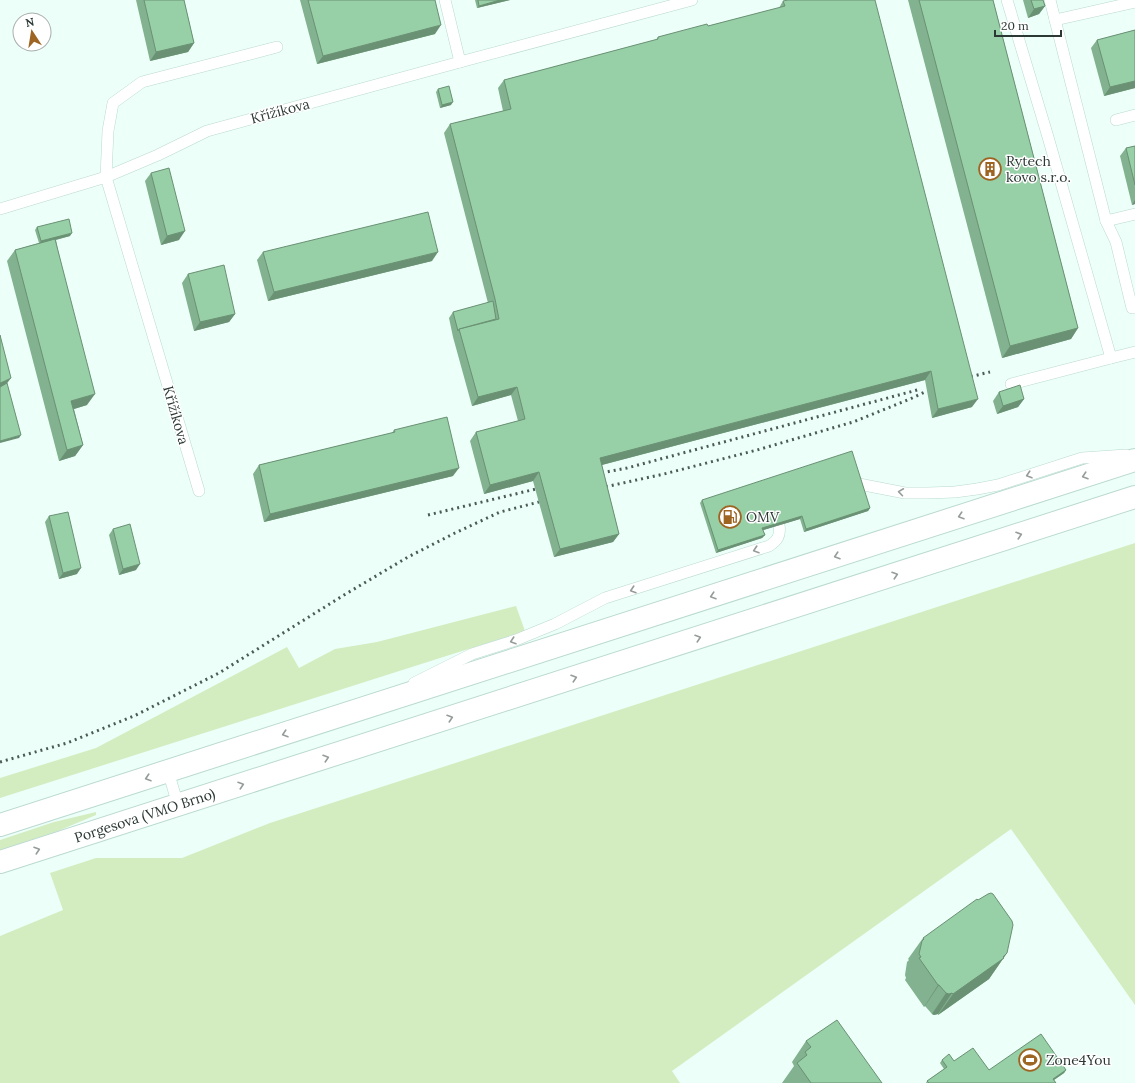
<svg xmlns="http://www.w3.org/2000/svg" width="1135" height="1083" viewBox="0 0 1135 1083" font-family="Lora,serif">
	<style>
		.green { fill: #d4edc0 }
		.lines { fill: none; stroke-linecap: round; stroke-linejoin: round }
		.lane-casing { stroke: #badad0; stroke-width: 12 }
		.highway-casing { stroke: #badad0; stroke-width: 24 }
		.lane { stroke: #fff; stroke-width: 11 }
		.highway { stroke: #fff; stroke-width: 22 }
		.rail { stroke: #4d5b57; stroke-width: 3; stroke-dasharray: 2 4; stroke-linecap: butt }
		.wall { fill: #82b28f }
		.shaded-wall { fill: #6a9174 }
		.building { fill: #97cfa6; stroke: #6a9174 }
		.oneway { stroke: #959c9a }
		.labels { text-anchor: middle; stroke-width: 3; stroke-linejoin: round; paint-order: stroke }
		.street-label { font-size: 14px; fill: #2b3834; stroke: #fff }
		.poi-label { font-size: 14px; fill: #2b3834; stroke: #fff; text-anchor: start }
	</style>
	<rect width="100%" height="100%" fill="#ecfff9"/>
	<g class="green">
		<polygon points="1135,543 1135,1005 1011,829 672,1071 680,1083 0,1083 0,936 63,910 50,873 96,858 182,858 270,823"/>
		<polygon points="516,606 525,631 0,798 0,778 96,748 287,647 299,668 335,649 377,642"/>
		<polygon points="96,812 96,815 58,831 0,850 0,840 54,822"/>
	</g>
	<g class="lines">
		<g class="lane-casing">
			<g id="lane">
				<polyline points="445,0 460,62 692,0"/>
				<polyline points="1007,0 1048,137 1111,358 1135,352"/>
				<polyline points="1050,0 1106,221 1135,214"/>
				<polyline points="1055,20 1135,2"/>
				<polyline points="1116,120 1135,115"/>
				<polyline points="0,209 106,177 158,155 207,131 460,62"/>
				<polyline points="1106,221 1116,242 1132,308"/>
				<polyline points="1011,384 1111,358"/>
				<polyline points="859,484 905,493 928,493 955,492 977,489 998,485 1082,458 1126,455"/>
				<polyline points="199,491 106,177 108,131 113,103 142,82 277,47"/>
				<path d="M414 683 472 654 516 640 555 624 605 598 769 546C777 541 781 536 779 525"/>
				<polyline points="168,771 178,805"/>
			</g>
		</g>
		<g class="highway-casing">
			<g id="highway">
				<polyline points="0,825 1135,460"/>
				<path id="s1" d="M0 862 1135 497"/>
			</g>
		</g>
		<use href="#lane" class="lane"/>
		<use href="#highway" class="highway"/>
		<g class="rail">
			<polyline points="965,378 990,372"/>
			<polyline points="596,474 627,468 921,389"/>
			<polyline points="600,488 664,474 757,450 853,422 910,399 927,391"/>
			<polyline points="428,515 536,489"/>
			<polyline points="0,762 67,743 134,716 219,673 344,595 408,557 455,533 500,512 539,502"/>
		</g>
	</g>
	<g class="wall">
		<polygon points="136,0 184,0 194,43 188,52 150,61"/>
		<polygon points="300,0 435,0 435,34 317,64"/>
		<polygon points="475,0 510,0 477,8"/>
		<polygon points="908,0 993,0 1078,328 1071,339 1002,358"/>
		<polygon points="1023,0 1043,0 1045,6 1039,14 1028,18"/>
		<polygon points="783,1 972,407 932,418 925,380 602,465 619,534 613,542 554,557 533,481 484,494 470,441 476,432 518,421 511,395 472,406 453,337 449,318 453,312 488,303 444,133 450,124 503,111 498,88 504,80 656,40 658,37 708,26 779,8"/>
		<polygon points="1135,30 1135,88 1104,96 1091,48 1097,40"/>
		<polygon points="438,89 451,105 440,108 436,92"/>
		<polygon points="1135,146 1135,204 1132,205 1120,156 1126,148"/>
		<polygon points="151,173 179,240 161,245 145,181"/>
		<polygon points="37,227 70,236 56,240 87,405 74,409 83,445 75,456 59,461 7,261 15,250 39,243 35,230"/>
		<polygon points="263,252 432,261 268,301 257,260"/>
		<polygon points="188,274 235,314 229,322 194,331 182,283"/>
		<polygon points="999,392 1024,399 1018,407 997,414 993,401"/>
		<polygon points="394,430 453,476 264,522 253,474 259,465 392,433"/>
		<polygon points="702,500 870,508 868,511 804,532 800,519 763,530 765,535 762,538 716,553 700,503"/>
		<polygon points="49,516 77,574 59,579 45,522"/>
		<polygon points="113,529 136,570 119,575 109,535"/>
		<polygon points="923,938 1007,953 989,979 938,1015 938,1014 934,1015 932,1014 925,1006 924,1007 905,980 906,978 905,975 907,962 909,960 908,959"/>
		<polygon points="806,1041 882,1083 782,1083 794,1066 792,1062"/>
		<polygon points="942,1060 954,1061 989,1070 1066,1070 1064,1073 1054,1080 1056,1083 926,1083 927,1081 944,1069 940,1063"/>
	</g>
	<g class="shaded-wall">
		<polygon points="500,0 510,0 477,8 479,6"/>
		<polygon points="1045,6 1039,14 1028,18 1034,9"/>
		<polygon points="441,25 435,34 317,64 323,56"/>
		<polygon points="194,43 188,52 150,61 156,52"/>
		<polygon points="1135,81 1135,88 1104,96 1110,87"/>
		<polygon points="453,102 451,105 440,108 442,105"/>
		<polygon points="1135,200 1135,204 1132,205"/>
		<polygon points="185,231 179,240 161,245 167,236"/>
		<polygon points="72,233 70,236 39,244 41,241"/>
		<polygon points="438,252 432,261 268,301 274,292"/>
		<polygon points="235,314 229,322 194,331 200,322"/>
		<polygon points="1078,328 1071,339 1002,358 1010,346"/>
		<polygon points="931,371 925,380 594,467 600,458"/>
		<polygon points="11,378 5,386 0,389 0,383"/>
		<polygon points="517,387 511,395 472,406 478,397"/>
		<polygon points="95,394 87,405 64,412 71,401"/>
		<polygon points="978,399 972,407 932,418 938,409"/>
		<polygon points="1024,399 1018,407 997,414 1003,406"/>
		<polygon points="21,435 19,438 0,443 0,441"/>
		<polygon points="83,445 75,456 59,461 67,450"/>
		<polygon points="459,468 453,476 264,522 270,514"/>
		<polygon points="539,472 533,481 484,494 490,485"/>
		<polygon points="870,508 868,511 804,532 806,529"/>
		<polygon points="802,516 800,519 760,531 762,528"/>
		<polygon points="619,534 613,542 554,557 560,549"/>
		<polygon points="765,535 762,538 716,553 718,550"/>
		<polygon points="140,564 136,570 119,575 123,569"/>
		<polygon points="81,568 77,574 59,579 63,573"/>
		<polygon points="1007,953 989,979 938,1015 953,994"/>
		<polygon points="938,985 939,985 925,1006 924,1007"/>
		<polygon points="946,993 952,993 938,1014 934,1015 932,1014"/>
		<polygon points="1066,1070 1064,1073 1051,1082 1053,1079"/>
	</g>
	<g class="building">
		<polygon points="144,0 184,0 194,43 156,52"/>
		<polygon points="308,0 435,0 441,25 323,56"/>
		<polygon points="478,0 500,0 479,6"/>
		<polygon points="788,0 875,0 978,399 938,409 931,371 600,458 619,534 560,549 539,472 490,485 476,432 525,419 517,387 478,397 459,329 499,319 495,299 450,124 511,109 504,80 658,39 658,37 707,24 708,26 785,6 783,1"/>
		<polygon points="919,0 993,0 1078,328 1010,346"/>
		<polygon points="1031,0 1043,0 1045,6 1034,9"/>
		<polygon points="1135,30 1135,81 1110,87 1097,40"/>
		<polygon points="449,86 453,102 442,105 438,89"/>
		<polygon points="1135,146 1135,185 1126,148"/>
		<polygon points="169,168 185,231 167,236 151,173"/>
		<polygon points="428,212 438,252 274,292 263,252"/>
		<polygon points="69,219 72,233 41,241 37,227"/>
		<polygon points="55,239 95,394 71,401 83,445 67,450 15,250"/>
		<polygon points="224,265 235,314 200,322 188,274"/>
		<polygon points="493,301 496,319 459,329 458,331 453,312"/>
		<polygon points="0,335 11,378 5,381 0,383"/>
		<polygon points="7,383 21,435 0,441 0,387"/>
		<polygon points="1020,385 1024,399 1003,406 999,392"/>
		<polygon points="447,417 459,468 270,514 259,465 395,432 394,430"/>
		<polygon points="852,451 870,508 806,529 802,516 762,528 765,535 718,550 702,500"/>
		<polygon points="68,512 81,568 63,573 49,516"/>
		<polygon points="130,524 140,564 123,569 113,529"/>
		<polygon points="991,893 993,894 1012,921 1013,925 1007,953 1003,957 1004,958 953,994 952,993 949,994 946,993 939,985 938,985 919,958 921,957 919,954 922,941 924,939 923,938 977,899 978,900 988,894"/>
		<polygon points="837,1020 882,1083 811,1083 797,1063 807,1055 805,1052 811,1047 806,1041"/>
		<polygon points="1041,1034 1066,1070 1053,1079 1056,1083 929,1083 927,1081 947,1067 942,1060 949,1054 954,1061 973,1048 989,1070"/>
	</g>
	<defs><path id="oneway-chevron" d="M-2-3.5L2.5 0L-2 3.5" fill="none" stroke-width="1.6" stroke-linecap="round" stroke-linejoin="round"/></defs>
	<g class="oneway">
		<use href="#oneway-chevron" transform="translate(1029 475) rotate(162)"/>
		<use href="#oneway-chevron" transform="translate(1085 476) rotate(162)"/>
		<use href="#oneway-chevron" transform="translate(901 492) rotate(-172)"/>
		<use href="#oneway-chevron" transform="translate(961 516) rotate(162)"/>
		<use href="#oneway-chevron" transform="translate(1019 535) rotate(-18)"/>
		<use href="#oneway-chevron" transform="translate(756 550) rotate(162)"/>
		<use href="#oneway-chevron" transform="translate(837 556) rotate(162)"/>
		<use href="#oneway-chevron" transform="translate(895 575) rotate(-18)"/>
		<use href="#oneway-chevron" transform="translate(633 590) rotate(162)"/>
		<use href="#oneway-chevron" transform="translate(713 596) rotate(162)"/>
		<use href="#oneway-chevron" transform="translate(698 638) rotate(-18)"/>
		<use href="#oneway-chevron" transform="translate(513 641) rotate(162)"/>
		<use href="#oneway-chevron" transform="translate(574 678) rotate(-18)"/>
		<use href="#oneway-chevron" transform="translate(450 718) rotate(-18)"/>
		<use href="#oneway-chevron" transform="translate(285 734) rotate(162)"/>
		<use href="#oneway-chevron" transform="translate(326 758) rotate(-18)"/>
		<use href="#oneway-chevron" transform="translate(148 778) rotate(162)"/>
		<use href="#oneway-chevron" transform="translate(241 785) rotate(-18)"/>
		<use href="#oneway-chevron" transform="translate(37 850) rotate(-18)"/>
	</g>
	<defs>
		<g id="building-ring" transform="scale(1.15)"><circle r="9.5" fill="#fff" stroke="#9d6422" stroke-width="1.5"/><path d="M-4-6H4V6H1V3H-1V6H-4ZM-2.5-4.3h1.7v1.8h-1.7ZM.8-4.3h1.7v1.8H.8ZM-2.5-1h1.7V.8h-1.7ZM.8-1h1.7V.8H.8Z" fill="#9d6422"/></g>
		<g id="fuel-ring" transform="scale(1.15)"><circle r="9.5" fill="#fff" stroke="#9d6422" stroke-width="1.5"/><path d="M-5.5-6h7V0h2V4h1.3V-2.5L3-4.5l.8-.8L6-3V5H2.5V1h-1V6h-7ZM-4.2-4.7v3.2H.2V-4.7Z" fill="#9d6422"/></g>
		<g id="stadium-ring" transform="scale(1.15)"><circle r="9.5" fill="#fff" stroke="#9d6422" stroke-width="1.5"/><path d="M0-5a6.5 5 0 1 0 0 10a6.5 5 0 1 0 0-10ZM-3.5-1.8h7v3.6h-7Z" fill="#9d6422"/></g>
	</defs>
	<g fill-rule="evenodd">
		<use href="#building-ring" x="990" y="169"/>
		<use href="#fuel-ring" x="730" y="517"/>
		<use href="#stadium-ring" x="1030" y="1060"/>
	</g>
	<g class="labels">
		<g class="street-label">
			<text transform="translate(280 111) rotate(-15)" y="5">Křížíkova</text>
			<text transform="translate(176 415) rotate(74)" y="5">Křížíkova</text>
			<text dy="5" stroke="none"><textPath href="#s1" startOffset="152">Porgesova (VMO Brno)</textPath></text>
		</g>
		<g class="poi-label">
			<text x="1006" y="166">Rytech<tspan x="1006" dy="16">kovo s.r.o.</tspan></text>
			<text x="746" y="522">OMV</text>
			<text x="1046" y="1065">Zone4You</text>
		</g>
	</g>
	<g transform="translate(32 32) rotate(348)"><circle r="19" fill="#ffffff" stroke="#aaafae"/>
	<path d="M0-3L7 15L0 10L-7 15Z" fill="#9d6422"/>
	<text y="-6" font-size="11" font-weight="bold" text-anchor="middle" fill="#2b3834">N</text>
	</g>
	<path d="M995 30v6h66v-6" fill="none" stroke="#2b3834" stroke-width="2"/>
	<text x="1001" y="30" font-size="12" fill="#2b3834" stroke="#ffffff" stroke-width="3" paint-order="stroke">20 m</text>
</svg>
